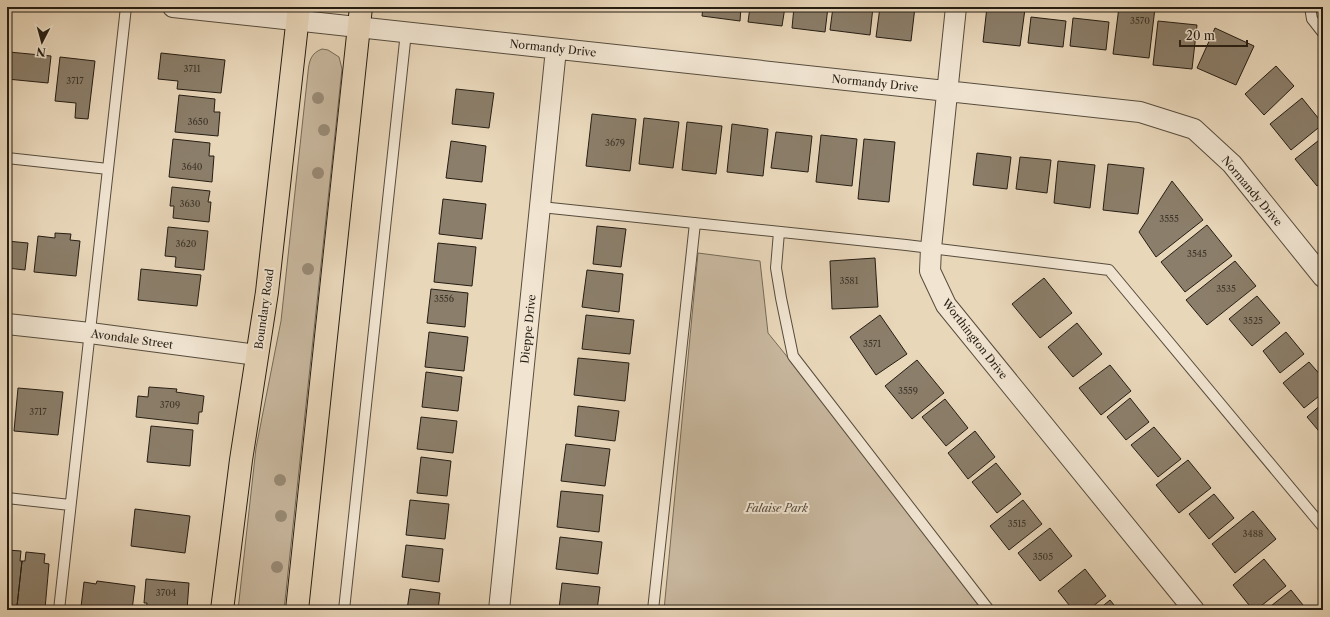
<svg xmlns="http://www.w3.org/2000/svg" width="1330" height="617" font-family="'Libre Caslon Text',serif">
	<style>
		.green { fill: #c8b79e; stroke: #766a58 }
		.building { fill: #8b7e6a; stroke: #251d13 }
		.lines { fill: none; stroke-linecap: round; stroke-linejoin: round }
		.service-casing { stroke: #564c3d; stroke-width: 12 }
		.minor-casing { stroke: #564c3d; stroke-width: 22 }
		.primary-casing { stroke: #251d13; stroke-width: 24 }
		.service { stroke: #f1e5d2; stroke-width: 10 }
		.minor { stroke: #f1e5d2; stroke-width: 20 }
		.primary { stroke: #e9d7ba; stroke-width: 22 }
		.tree { fill: #988a75 }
		.labels { text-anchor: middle; stroke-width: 4; stroke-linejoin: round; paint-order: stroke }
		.number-label { font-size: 9px; fill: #3e3529 }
		.street-label { font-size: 11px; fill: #251d13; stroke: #f1e5d2 }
		.park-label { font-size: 11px; font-style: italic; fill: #564b3d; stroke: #f1e5d2 }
	</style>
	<rect width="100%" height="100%" fill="#e9d7ba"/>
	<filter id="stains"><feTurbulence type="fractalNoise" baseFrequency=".005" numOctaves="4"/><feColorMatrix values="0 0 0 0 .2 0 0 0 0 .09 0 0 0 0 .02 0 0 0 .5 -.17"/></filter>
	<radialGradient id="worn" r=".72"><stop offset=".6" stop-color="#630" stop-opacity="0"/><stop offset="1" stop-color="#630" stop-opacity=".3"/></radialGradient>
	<path class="green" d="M322 49 328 50 339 57 342 69 284 610H238L256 448 281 321 308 72C309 61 311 53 322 49Z
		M698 253 760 261 768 333 992 610H664Z"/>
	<path class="building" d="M703 7H741L740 21 702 16Z
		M750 7H785L782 26 748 22Z
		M794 7H828L825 32 792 28Z
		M833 7H873L870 35 830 30Z
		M880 7H915L911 41 876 37Z
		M987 7H1009L1025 9 1020 46 983 42Z
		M1119 7 1155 8 1149 58 1113 54Z
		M1031 17 1066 21 1063 47 1028 43Z
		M1073 18 1109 22 1106 50 1070 46Z
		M1158 21 1197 25 1192 69 1153 65Z
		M1215 28 1254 46 1236 85 1197 68Z
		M9 52 51 56 48 83 7 79Z
		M161 53 225 60 221 93 177 89 178 81 158 79Z
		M60 57 95 61 88 119 75 118 76 103 55 101Z
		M1276 66 1294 86 1264 115 1245 94Z
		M456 89 494 93 489 128 452 124Z
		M179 95 215 99 214 112H220L218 136 175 132Z
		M1302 98 1323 124 1291 150 1270 124Z
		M592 114 636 119 630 171 586 166Z
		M644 118 679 122 673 168 639 164Z
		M687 122 722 126 716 174 682 170Z
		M732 124 768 129 763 176 727 172Z
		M776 132 812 136 808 172 771 168Z
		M821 135 857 139 852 186 816 182Z
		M1323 137V181L1317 186 1295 159Z
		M173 139 210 143 209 156H214L212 182 169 177Z
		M864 139 895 142 889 202 858 199Z
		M451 141 486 146 482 182 446 178Z
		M977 153 1011 157 1007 189 973 185Z
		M1020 157 1051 160 1047 193 1016 189Z
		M1058 161 1095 165 1090 208 1054 203Z
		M1108 164 1144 168 1138 214 1103 210Z
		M1172 181 1203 220 1156 257 1139 232Z
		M172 187 210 191 208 202H211L209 222 173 218 174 206H170Z
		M443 199 486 204 482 239 439 234Z
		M1207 225 1232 256 1185 292 1161 262Z
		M597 226 626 229 621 267 593 264Z
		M168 227 208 231 204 270 175 267 176 257 165 256Z
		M55 233 71 234 70 240 80 241 76 276 34 272 38 236 55 238Z
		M7 241 28 243 25 270 7 268Z
		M438 243 476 247 472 286 434 282Z
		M875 258 878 307 832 309 830 261Z
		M1235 261 1256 286 1207 325 1186 300Z
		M141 269 201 275 197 306 138 300Z
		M587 270 623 274 619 312 582 307Z
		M1044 278 1072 313 1040 338 1012 304Z
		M431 289 468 293 465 327 427 323Z
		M1257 296 1280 323 1252 346 1229 319Z
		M586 315 634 320 630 354 582 349Z
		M880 315 907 354 876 375 850 337Z
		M1077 323 1102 354 1073 377 1048 347Z
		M429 332 468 337 464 371 425 367Z
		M1286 332 1304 354 1280 373 1263 351Z
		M578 358 629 363 625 401 574 395Z
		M917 360 944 393 912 419 885 386Z
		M1309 362 1323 378V393L1304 408 1283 383Z
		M1110 365 1131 391 1101 415 1079 388Z
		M426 372 462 377 458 411 422 407Z
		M149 387 177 389 176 392 204 396 202 412H199L198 424 136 417 138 396 148 397Z
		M18 388 63 392 58 435 14 431Z
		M1130 398 1149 422 1126 440 1107 417Z
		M945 399 968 428 946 446 922 417Z
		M1323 403V436L1307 417Z
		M578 406 619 411 615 441 575 436Z
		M421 417 457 421 453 453 417 449Z
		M151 426 193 430 190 466 147 462Z
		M1154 427 1181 459 1158 477 1131 445Z
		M975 431 995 457 968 479 948 453Z
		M566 444 610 449 605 486 561 481Z
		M421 457 451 461 447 496 417 493Z
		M1188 460 1211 488 1179 513 1156 485Z
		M996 463 1021 494 997 513 972 482Z
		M561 491 603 495 599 532 557 527Z
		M1214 494 1234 518 1209 539 1189 514Z
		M410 500 449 504 445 539 406 535Z
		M1023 500 1042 524 1009 550 990 526Z
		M135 509 190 516 185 553 131 546Z
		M1253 511 1276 539 1235 573 1212 544Z
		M1050 528 1072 556 1040 581 1018 553Z
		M560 537 602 542 598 574 556 569Z
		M406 545 443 549 439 582 402 577Z
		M7 550 21 551 20 561H22L17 606 7 605Z
		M26 552 45 554 44 563 49 564 45 609 17 606 22 561H25Z
		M1264 559 1286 586 1256 610H1253L1233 585Z
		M1085 569 1106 596 1088 610H1073L1058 591Z
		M146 579 189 583 187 610H146L147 603H144Z
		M97 581 135 586 132 610H93L94 608 81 607 84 582 96 584Z
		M562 583 600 587 597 610 559 609Z
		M410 589 440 593 438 610H407Z
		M1291 590 1307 610H1266Z
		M1110 600 1118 610H1098Z"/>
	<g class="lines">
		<g class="service-casing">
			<path id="service" d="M1310 7 1312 19 1323 33
				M7 158 108 169
				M541 207 906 245 1109 270 1323 527
				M779 232 776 268 781 298 793 356 989 610
				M7 498 70 505
				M59 610 126 7
				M344 610 406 32
				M653 610 695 223"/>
		</g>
		<g class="minor-casing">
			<path id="minor" d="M173 7 1140 112 1194 129 1232 164 1323 277
				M956 7 931 248 930 271 946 305 1194 610
				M7 324 90 333 257 355
				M499 610 556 49"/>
		</g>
		<g class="primary-casing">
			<path id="primary" d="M222 610 241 460 267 292 299 7
				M297 610 361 7"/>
		</g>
		<use href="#service" class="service"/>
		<use href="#minor" class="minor"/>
		<use href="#primary" class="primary"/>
	</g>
	<g class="tree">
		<circle cx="318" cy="98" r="6"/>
		<circle cx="324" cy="130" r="6"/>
		<circle cx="318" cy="173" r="6"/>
		<circle cx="308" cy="269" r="6"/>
		<circle cx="280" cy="480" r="6"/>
		<circle cx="281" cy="516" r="6"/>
		<circle cx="277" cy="567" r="6"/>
	</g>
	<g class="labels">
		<g class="number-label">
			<text x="1140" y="24">3570</text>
			<text x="192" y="72">3711</text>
			<text x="75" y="84">3717</text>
			<text x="198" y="125">3650</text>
			<text x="615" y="146">3679</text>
			<text x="192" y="170">3640</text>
			<text x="190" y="207">3630</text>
			<text x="1169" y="222">3555</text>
			<text x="186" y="247">3620</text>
			<text x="1197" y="257">3545</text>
			<text x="849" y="284">3581</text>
			<text x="1226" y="292">3535</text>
			<text x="444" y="302">3556</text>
			<text x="1253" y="324">3525</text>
			<text x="872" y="347">3571</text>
			<text x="908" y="394">3559</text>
			<text x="170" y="408">3709</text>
			<text x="38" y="415">3717</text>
			<text x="1017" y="527">3515</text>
			<text x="1253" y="537">3488</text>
			<text x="1043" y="560">3505</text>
			<text x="166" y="596">3704</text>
		</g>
		<g class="street-label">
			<text transform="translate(553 48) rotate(6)" y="4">Normandy Drive</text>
			<text transform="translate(875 83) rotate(6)" y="4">Normandy Drive</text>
			<text transform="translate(1252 191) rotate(50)" y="4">Normandy Drive</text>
			<text transform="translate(264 309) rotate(-82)" y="4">Boundary Road</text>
			<text transform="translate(528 329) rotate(-84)" y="4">Dieppe Drive</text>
			<text transform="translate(132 339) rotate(8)" y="4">Avondale Street</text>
			<text transform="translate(975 339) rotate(52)" y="4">Worthington Drive</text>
		</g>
		<g class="park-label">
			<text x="777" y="512">Falaise Park</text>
		</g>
	</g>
	<rect width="1330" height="617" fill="none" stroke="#e9d7ba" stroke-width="24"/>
	<rect x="8" y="8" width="1314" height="601" fill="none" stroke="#251d13" stroke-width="2"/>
	<rect x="12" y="12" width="1306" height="593" fill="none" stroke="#251d13"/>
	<g transform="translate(42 42) rotate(186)" stroke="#f1e5d2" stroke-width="3" paint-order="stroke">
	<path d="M0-3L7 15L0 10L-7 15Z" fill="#251d13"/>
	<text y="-6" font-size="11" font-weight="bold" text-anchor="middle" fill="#251d13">N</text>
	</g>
	<path d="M1180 40v6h67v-6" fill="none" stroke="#251d13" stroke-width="2"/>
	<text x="1186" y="40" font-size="12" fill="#251d13" stroke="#f1e5d2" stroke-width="3" paint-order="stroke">20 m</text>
	<rect width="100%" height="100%" filter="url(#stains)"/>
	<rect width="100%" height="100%" fill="url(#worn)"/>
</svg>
